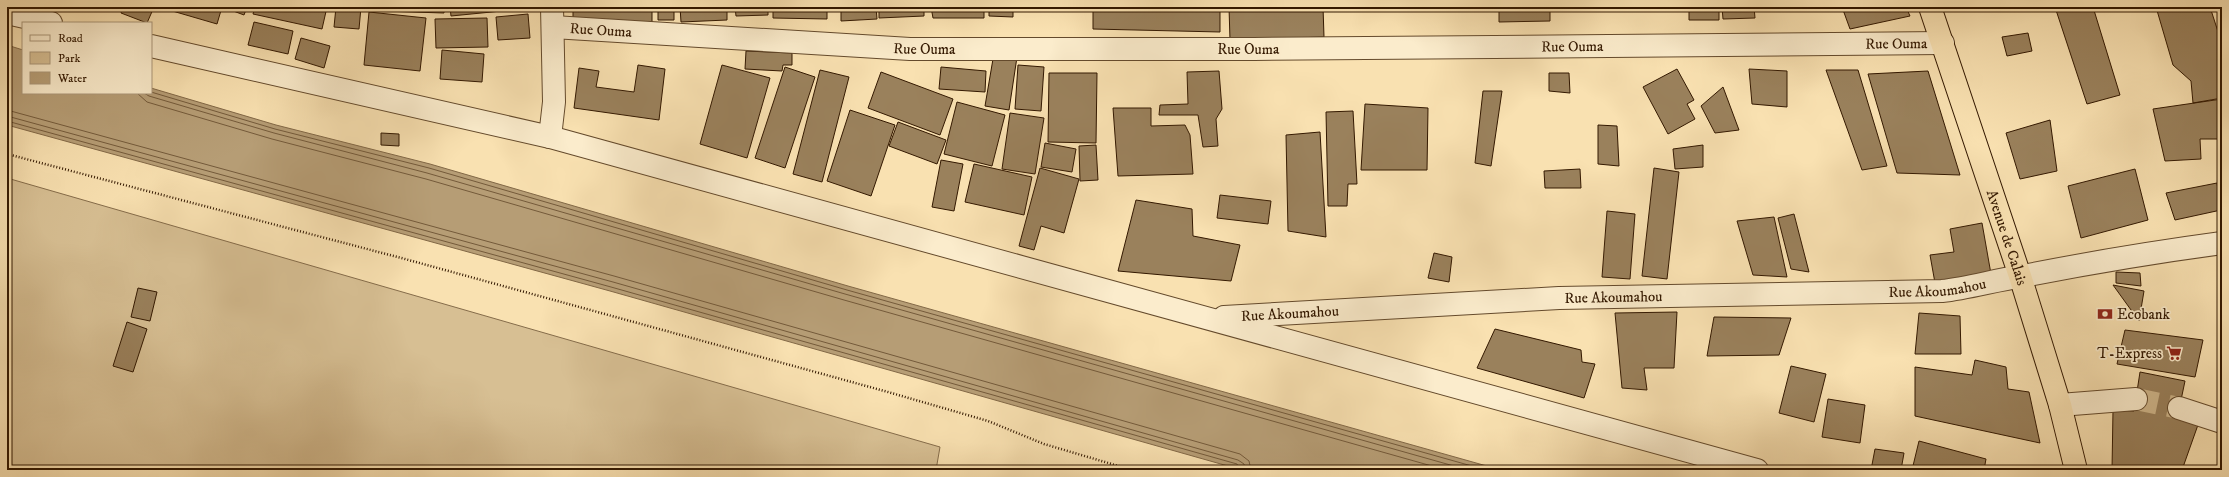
<svg xmlns="http://www.w3.org/2000/svg" width="2229" height="477" font-family="'IM FELL DW Pica',serif">
	<style>
		.green { fill: #d7bf93; stroke: #856c4a }
		.water { fill: #b69d75; stroke: #826846 }
		.lines { fill: none; stroke-linecap: round; stroke-linejoin: round }
		.shore { stroke: #745a3a; stroke-width: 1 }
		.building { fill: #9a815c; stroke: #331800 }
		.minor-tunnel { stroke: #d1b98e; stroke-width: 22; stroke-dasharray: 22 11; stroke-linecap: butt }
		.minor-casing { stroke: #644a2c; stroke-width: 24 }
		.highway-casing { stroke: #331800; stroke-width: 24 }
		.path { stroke: #331800; stroke-width: 2.5; stroke-dasharray: 1 2; stroke-linecap: butt }
		.minor { stroke: #fbeccc; stroke-width: 22 }
		.highway { stroke: #f9e1b1; stroke-width: 22 }
		.labels { text-anchor: middle; stroke-width: 3.5; stroke-linejoin: round; paint-order: stroke }
		.street-label { font-size: 15px; fill: #331800; stroke: #fbeccc }
		.poi-label { font-size: 15px; fill: #331800; stroke: #fbeccc; text-anchor: start }
	</style>
	<rect width="100%" height="100%" fill="#f9e1b1"/>
	<filter id="stains"><feTurbulence type="fractalNoise" baseFrequency=".005" numOctaves="4"/><feColorMatrix values="0 0 0 0 .2 0 0 0 0 .09 0 0 0 0 .02 0 0 0 .5 -.17"/></filter>
	<radialGradient id="worn" r=".72"><stop offset=".6" stop-color="#630" stop-opacity="0"/><stop offset="1" stop-color="#630" stop-opacity=".3"/></radialGradient>
	<path class="green" d="M7 178 940 447 936 470H7Z"/>
	<path class="water" d="M7 45 23 50V93H151V88L276 125 430 164 848 286 1501 470H1242L610 291 7 125Z"/>
	<g class="lines">
		<path class="shore" d="M151 92 275 129 429 168 847 290 1486 470
			M137 93 147 102 272 139 426 179 844 300 1446 470
			M144 93 149 96 274 133 427 173 845 294 1468 470
			M7 110 614 276 1240 454 1249 461 1251 470
			M7 116 613 282 1238 460 1244 464 1245 470
			M7 121 611 287 1237 464 1240 470"/>
	</g>
	<path class="building" d="M123 7H154L147 23 121 13Z
		M169 7H222L217 24 169 10Z
		M229 7H247L244 15 228 9Z
		M255 7H327L322 29 253 14Z
		M336 7H361L359 29 334 27Z
		M382 7H444V13L382 11Z
		M450 7H532V8L451 16Z
		M573 7H652V27L573 26Z
		M658 7H674V20H658Z
		M680 7H727V20L681 22Z
		M735 7H768V15L736 16Z
		M773 7H827V19L773 18Z
		M841 7H876L877 19 841 21Z
		M879 7H924V16L879 18Z
		M931 7H984V18H933Z
		M989 7H1013V17L989 16Z
		M1093 7H1220V32L1093 29Z
		M1229 7H1323L1324 37 1230 40Z
		M1499 7H1550V21L1499 22Z
		M1689 7H1719V20H1689Z
		M1722 7H1754L1755 18 1723 19Z
		M1842 7H1906L1910 16 1850 29Z
		M2055 7H2093L2120 95 2087 104Z
		M2156 7H2210L2222 44V98L2193 103 2191 81 2173 65Z
		M369 12 426 18 420 71 364 65Z
		M528 14 530 38 498 40 496 17Z
		M487 18 488 47 436 48 435 19Z
		M254 22 293 31 288 54 248 45Z
		M2028 33 2032 51 2007 56 2002 37Z
		M301 38 330 46 324 68 295 59Z
		M442 50 484 54 482 82 440 79Z
		M746 51 792 53V65H783L782 71 745 69Z
		M994 53 1017 57 1009 110 985 106Z
		M638 65 665 69 659 120 574 108 579 68 599 71 596 87 634 92Z
		M722 65 770 78 747 158 700 144Z
		M1018 65 1044 67 1041 111 1015 109Z
		M785 67 815 77 785 168 755 158Z
		M941 67 986 71 985 92 939 89Z
		M1677 69 1694 100 1687 104 1695 119 1668 134 1643 87Z
		M1749 69 1787 71V107L1752 104Z
		M820 70 849 77 822 182 793 174Z
		M1826 70H1858L1887 166 1862 170Z
		M1219 71 1222 109 1216 119 1218 146 1203 147 1198 115H1159L1160 105 1188 104 1187 72Z
		M1928 71 1960 175 1897 173 1868 74Z
		M881 72 953 99 940 135 868 108Z
		M1049 73H1097L1096 143 1048 142Z
		M1549 73H1569L1570 93 1549 91Z
		M1723 87 1739 130 1715 133 1701 106Z
		M1483 91H1502L1491 166 1475 163Z
		M2222 99V139H2200L2201 159 2165 161 2153 109Z
		M957 102 1005 115 992 166 944 154Z
		M1365 104 1428 108 1427 170H1361Z
		M1113 108H1151V126L1185 125 1190 135 1193 174 1118 176Z
		M850 110 895 125 871 196 827 181Z
		M1353 111 1357 184H1348L1347 206H1328L1326 112Z
		M1010 113 1044 118 1035 174 1002 169Z
		M2050 120 2057 171 2020 179 2006 133Z
		M898 122 946 140 937 164 889 146Z
		M1598 125 1617 126 1619 166 1598 164Z
		M1320 132 1326 237 1288 231 1286 135Z
		M381 133 399 134V146L381 145Z
		M1045 143 1076 149 1072 172 1041 167Z
		M1096 145 1098 180 1080 181 1079 146Z
		M1703 145V167L1675 169 1673 149Z
		M941 160 963 164 954 211 932 207Z
		M974 164 1032 177 1024 215 965 202Z
		M1040 168 1079 179 1064 233 1041 226 1034 250 1019 246Z
		M1654 168 1679 172 1667 279 1642 276Z
		M1580 169 1581 188H1545L1544 171Z
		M2135 169 2148 220 2081 238 2068 186Z
		M2222 175V197L2218 176Z
		M2217 183 2221 210 2175 220 2166 193Z
		M1220 195 1271 201 1268 224 1217 218Z
		M1136 200 1192 209 1193 236 1240 245 1231 281 1118 271Z
		M1607 211 1635 214 1630 279 1602 277Z
		M1794 214 1809 272 1791 269 1778 218Z
		M1774 217 1787 277 1753 275 1737 221Z
		M1982 223 1991 274 1935 283 1930 255 1954 252 1950 229Z
		M1434 253 1452 257 1449 282 1428 278Z
		M2116 272 2140 273 2141 286 2116 283Z
		M2113 285 2144 291 2139 321Z
		M138 288 157 292 150 321 131 317Z
		M1677 312 1674 368H1644L1647 390 1622 388 1615 313Z
		M1919 313 1960 316 1961 354H1915Z
		M1714 317 1791 318 1779 355 1707 356Z
		M127 322 147 329 133 372 113 366Z
		M1495 329 1581 350 1582 362 1595 364 1584 398 1477 368Z
		M2125 330 2203 340 2195 377 2117 364Z
		M1975 360 2006 367 2008 389 2029 392 2040 443 1915 416V367L1972 375Z
		M1791 366 1826 374 1814 422 1779 413Z
		M2140 372 2185 381 2177 419 2199 422 2182 470H2112L2113 410 2134 411Z
		M1828 399 1865 405 1860 443 1822 437Z
		M1919 441 1986 459 1984 470H1912Z
		M1875 449 1904 453 1901 470H1871Z"/>
	<g class="lines">
		<path class="minor-tunnel" d="M2136 399 2179 408"/>
		<g class="minor-casing">
			<g id="minor">
				<path d="M7 13 51 23"/>
				<path id="s1" d="M553 27 910 49H1254L1943 43"/>
				<path d="M151 46 550 137 1757 470"/>
				<path d="M550 137 554 102 552 7"/>
				<path id="s2" d="M1224 317 1559 298 1942 291C1969 288 1995 280 2023 276 2089 263 2155 252 2222 243"/>
				<path d="M2060 405 2136 399"/>
				<path d="M2179 408 2222 422"/>
			</g>
		</g>
		<g class="highway-casing">
			<g id="highway">
				<path id="s3" d="M1930 7 2020 276 2060 405 2076 470"/>
			</g>
		</g>
		<path class="path" d="M7 154 405 259 888 392 988 421 1044 444 1132 470"/>
		<use href="#minor" class="minor"/>
		<use href="#highway" class="highway"/>
	</g>
	<defs>
		<g id="bank-bare" transform="scale(1.2)"><path d="M-6-4H6V4H-6ZM0-2.3a2.3 2.3 0 1 0 0 4.6a2.3 2.3 0 1 0 0-4.6Z" fill="#8f2418" stroke="#fbeccc" stroke-width="2.5" paint-order="stroke"/></g>
		<g id="supermarket-bare" transform="scale(1.2)"><path d="M-6-5.5h2.5l.6 2H6L4.5 2H-2.5L-4.4-4H-6ZM-1.5 3.2a1.3 1.3 0 1 0 .1 0ZM3 3.2a1.3 1.3 0 1 0 .1 0Z" fill="#8f2418" stroke="#fbeccc" stroke-width="2.5" paint-order="stroke"/></g>
	</defs>
	<g fill-rule="evenodd">
		<use href="#bank-bare" x="2105" y="314"/>
		<use href="#supermarket-bare" x="2174" y="353"/>
	</g>
	<g class="labels">
		<g class="street-label">
			<text dy="5" stroke="none"><textPath href="#s1" startOffset="48">Rue Ouma</textPath></text>
			<text dy="5" stroke="none"><textPath href="#s1" startOffset="1344">Rue Ouma</textPath></text>
			<text dy="5" stroke="none"><textPath href="#s1" startOffset="1020">Rue Ouma</textPath></text>
			<text dy="5" stroke="none"><textPath href="#s1" startOffset="372">Rue Ouma</textPath></text>
			<text dy="5" stroke="none"><textPath href="#s1" startOffset="696">Rue Ouma</textPath></text>
			<text dy="5" stroke="none"><textPath href="#s3" startOffset="243">Avenue de Calais</textPath></text>
			<text dy="5" stroke="none"><textPath href="#s2" startOffset="714">Rue Akoumahou</textPath></text>
			<text dy="5" stroke="none"><textPath href="#s2" startOffset="390">Rue Akoumahou</textPath></text>
			<text dy="5" stroke="none"><textPath href="#s2" startOffset="66">Rue Akoumahou</textPath></text>
		</g>
		<g class="poi-label">
			<text x="2117" y="319">Ecobank</text>
			<text x="2162" y="358" text-anchor="end">T-Express</text>
		</g>
	</g>
	<rect width="2229" height="477" fill="none" stroke="#f9e1b1" stroke-width="24"/>
	<rect x="8" y="8" width="2213" height="461" fill="none" stroke="#331800" stroke-width="2"/>
	<rect x="12" y="12" width="2205" height="453" fill="none" stroke="#331800"/>
	<rect x="22" y="22" width="130" height="72" fill="#fbeccc" stroke="#ab977a"/>
	<rect x="30" y="35" width="20" height="6" fill="#fbeccc" stroke="#ab977a"/>
	<text x="58" y="42" font-size="12" fill="#331800">Road</text>
	<rect x="30" y="52" width="20" height="12" fill="#d7bf93" stroke="#ab977a"/>
	<text x="58" y="62" font-size="12" fill="#331800">Park</text>
	<rect x="30" y="72" width="20" height="12" fill="#b69d75" stroke="#ab977a"/>
	<text x="58" y="82" font-size="12" fill="#331800">Water</text>
	<rect width="100%" height="100%" filter="url(#stains)"/>
	<rect width="100%" height="100%" fill="url(#worn)"/>
</svg>
